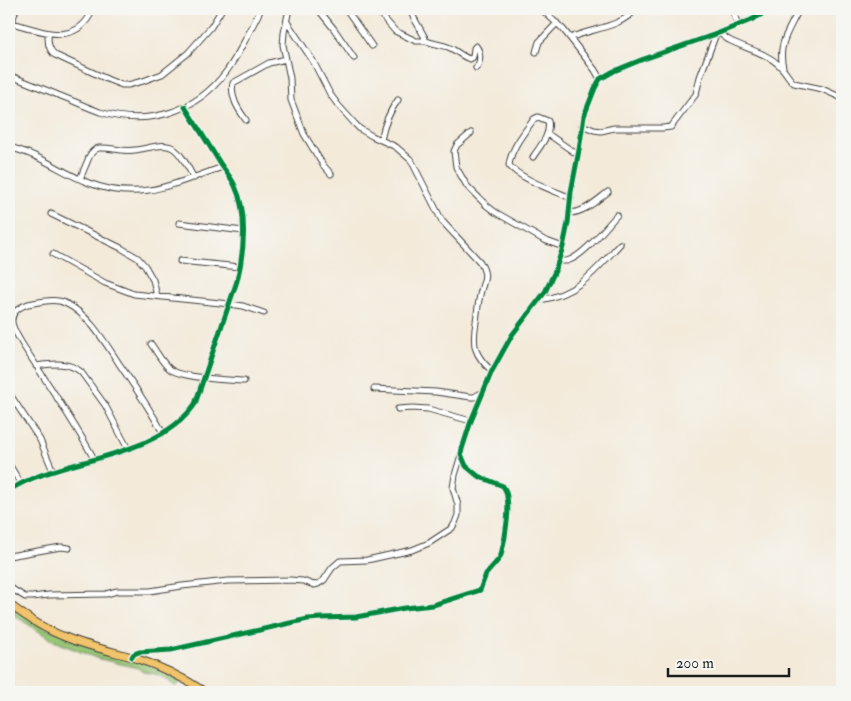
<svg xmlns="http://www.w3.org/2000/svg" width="851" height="701" font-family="'IM FELL Double Pica',serif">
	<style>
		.green { fill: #95c474; stroke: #587048 }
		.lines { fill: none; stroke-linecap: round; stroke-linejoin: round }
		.minor-casing { stroke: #3c3b38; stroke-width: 7 }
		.major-casing { stroke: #3c3b38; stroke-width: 9 }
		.minor { stroke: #fff; stroke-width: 5 }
		.major { stroke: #f1c36a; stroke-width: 7 }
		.cycleway-casing { stroke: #f6f6f2; stroke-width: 8 }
		.cycleway { stroke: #00873e; stroke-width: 5 }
	</style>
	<rect width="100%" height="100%" fill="#f6f6f2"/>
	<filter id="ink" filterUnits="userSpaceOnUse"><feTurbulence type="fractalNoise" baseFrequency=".02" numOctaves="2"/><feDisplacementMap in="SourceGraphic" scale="10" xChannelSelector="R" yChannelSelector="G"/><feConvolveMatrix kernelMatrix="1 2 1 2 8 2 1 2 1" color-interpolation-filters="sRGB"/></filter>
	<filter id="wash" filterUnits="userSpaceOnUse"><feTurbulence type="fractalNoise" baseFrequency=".0096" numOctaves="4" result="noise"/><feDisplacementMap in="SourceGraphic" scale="20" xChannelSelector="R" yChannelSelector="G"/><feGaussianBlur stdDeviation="1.12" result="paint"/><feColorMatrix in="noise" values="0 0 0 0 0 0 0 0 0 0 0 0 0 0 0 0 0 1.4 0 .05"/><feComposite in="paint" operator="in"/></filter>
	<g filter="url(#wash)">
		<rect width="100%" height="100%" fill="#f3eada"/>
		<path class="green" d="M9 604 43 627 132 657 205 692H196L182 681 176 687C165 677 157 673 143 672L138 668 96 658 54 641 9 612Z"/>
	</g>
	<g filter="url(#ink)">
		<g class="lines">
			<g class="minor-casing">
				<path id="minor" d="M289 9 284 33 283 45 290 78 291 100 304 134 323 165 331 174
					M318 9 334 29 354 58
					M346 9 372 46
					M376 9 395 31 416 41H423L425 38 424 36 409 9
					M541 9 563 29 595 70 600 79
					M732 9 738 25
					M287 22 313 61 330 94 338 105 355 124 360 129 372 136 396 147 411 160 442 221 480 262C489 278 483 279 480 295 478 304 477 313 476 322 472 345 474 355 492 371
					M12 23C42 31 77 48 93 9
					M9 32 16 9
					M48 33C48 42 48 49 55 55L109 80 122 85H128L143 81 162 74 188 53 211 27 222 9
					M719 33C723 35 725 38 729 40 746 49 765 52 779 65 785 70 788 78 794 83L822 89 842 98
					M570 38C592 28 620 28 636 9
					M424 40C432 44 440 44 448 47 456 50 462 57 470 59L473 57 474 48 476 46C481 52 481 62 476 68
					M536 52 539 42 557 23
					M783 67C777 44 790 29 799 9
					M9 75C25 82 42 88 58 95 72 100 86 107 100 112 148 127 196 112 226 72 240 53 250 30 261 9
					M246 120C238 109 230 97 233 83L269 63 286 59
					M582 125 594 130 601 131 614 128H663L671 127 696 94 700 77 716 34
					M471 133 457 145 454 151 456 167 467 186 486 205 495 212 544 240 563 247
					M548 134 578 155
					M381 140C384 125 388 113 398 100
					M9 147C20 150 31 154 41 159 57 167 73 177 89 183 141 203 175 183 223 167
					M533 157C540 146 551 135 548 121L538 117 534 119C524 133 511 148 509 165 518 178 555 191 571 198
					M80 179 90 155C92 152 94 149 99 148 111 147 123 152 135 150 146 149 163 142 173 148 183 155 188 168 194 178
					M569 213C584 213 596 201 608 192
					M51 214 121 248 138 258 145 266 153 280 157 296
					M179 223 243 231
					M53 254 105 283 134 294 230 304 243 306 264 313
					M180 261 240 267
					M559 261C562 261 564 261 567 261 584 256 605 228 617 215
					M540 300C578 294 595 271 620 244
					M151 344C157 352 162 363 170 369 180 378 229 380 244 381
					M36 366C52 364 68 361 81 372L105 405 128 449
					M374 389 436 392 471 397H474L483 392
					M9 393 40 440 53 471
					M398 409 412 408 428 409 471 421
					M94 459C76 425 54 394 34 362 28 353 13 332 12 322 11 313 19 307 28 304 39 302 55 298 65 303 89 314 106 344 120 365 135 387 150 409 163 433
					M9 464 21 484
					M9 490C18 485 27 480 36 477 87 457 162 452 195 404L237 281C244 253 248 213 235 186 232 178 225 171 220 163 209 145 197 126 185 107
					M9 556 61 547 69 548
					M9 587 25 597H32L49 595 106 594 117 591H150L182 586 228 581 290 580 303 581 314 585 318 584 324 580 332 568 340 561 367 560 412 550 429 543 452 528 455 523 458 515V505L453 488 455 475 461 455
					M132 657 134 654 139 652 171 650 308 619 321 618 356 617 405 608 433 605 480 590 486 574 499 559 501 555C505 540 513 499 503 486L478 476 466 466 461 454 462 449 471 421 492 371 512 335 545 292 555 271 563 247 568 223 571 192 579 150 584 116 595 88 600 79 614 71 641 60 719 33 751 20 772 9"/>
			</g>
			<g class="major-casing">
				<path id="major" d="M9 604C26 617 44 629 65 637 87 646 110 651 132 657 157 665 183 677 205 692"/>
			</g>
			<use href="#minor" class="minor"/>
			<use href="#major" class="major"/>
			<g class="cycleway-casing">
				<path id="cycleway" d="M9 490C18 485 27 480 36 477 87 457 162 452 195 404L237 281C244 253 248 213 235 186 232 178 225 171 220 163 209 145 197 126 185 107
					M132 657 134 654 139 652 171 650 308 619 321 618 356 617 405 608 433 605 480 590 486 574 499 559 501 555C505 540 513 499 503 486L478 476 466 466 461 454 462 449 471 421 492 371 512 335 545 292 555 271 563 247 568 223 571 192 579 150 584 116 595 88 600 79 614 71 641 60 719 33 751 20 772 9"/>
			</g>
			<use href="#cycleway" class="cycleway"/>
		</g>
	</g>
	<rect width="851" height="701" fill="none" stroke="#f6f6f2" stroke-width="30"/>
	<path d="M668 668v8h121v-8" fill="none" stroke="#1c1c1c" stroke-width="2.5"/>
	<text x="676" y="668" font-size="15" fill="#1c1c1c" stroke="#f6f6f2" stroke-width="4" paint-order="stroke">200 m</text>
</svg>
